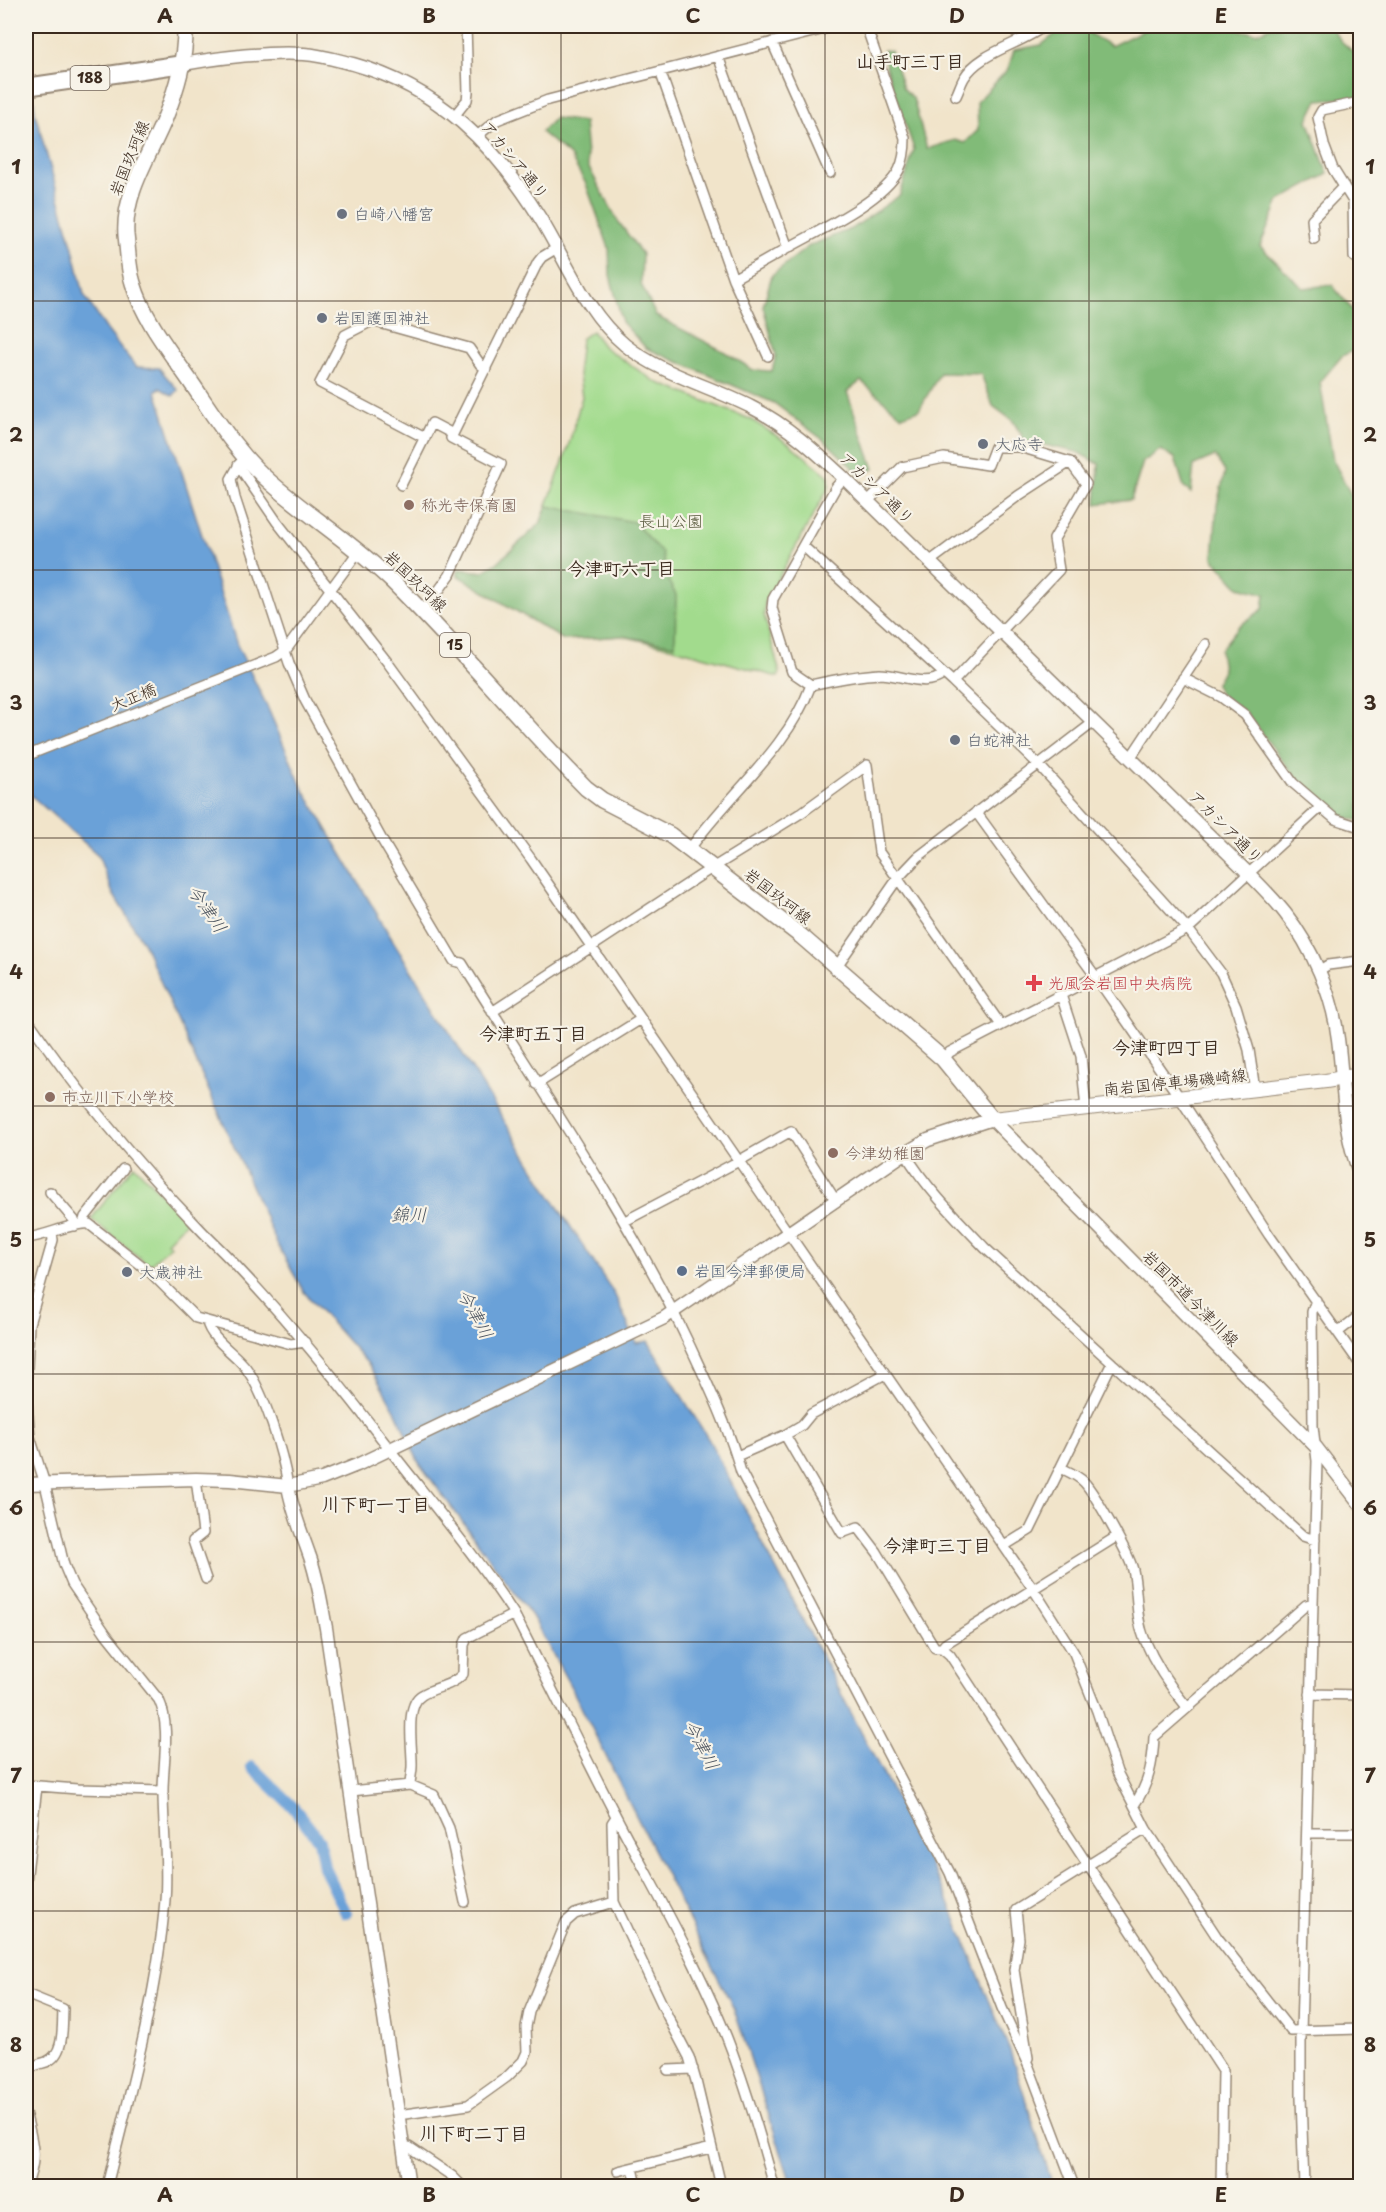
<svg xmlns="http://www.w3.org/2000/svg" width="1386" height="2212" font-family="'Playpen Sans','Klee One',sans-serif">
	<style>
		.green { fill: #a2db8d; stroke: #6e8256; stroke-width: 1.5 }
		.forest { fill: #81bb78; stroke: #5e724b; stroke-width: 1.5 }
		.water { fill: #6ba1d8; stroke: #53667b; stroke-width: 1.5 }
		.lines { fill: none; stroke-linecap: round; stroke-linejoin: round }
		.canal { stroke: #6ba1d8; stroke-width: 12 }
		.minor-casing { stroke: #968774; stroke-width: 12 }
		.tertiary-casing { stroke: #968774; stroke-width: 15 }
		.secondary-casing { stroke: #968774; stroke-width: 16 }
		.primary-casing { stroke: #968774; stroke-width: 18 }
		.trunk-casing { stroke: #968774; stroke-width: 20 }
		.minor { stroke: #fff; stroke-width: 9 }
		.tertiary { stroke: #fff; stroke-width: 12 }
		.secondary { stroke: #fff; stroke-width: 14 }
		.primary { stroke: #fff; stroke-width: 15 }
		.trunk { stroke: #fff; stroke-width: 16 }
		.grid { fill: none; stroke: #3b2a1e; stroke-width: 1.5; stroke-opacity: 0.55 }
		.worship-dot { fill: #6b7280; stroke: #f7f3e8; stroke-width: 2 }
		.education-dot { fill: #8d6e63; stroke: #f7f3e8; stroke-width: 2 }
		.health-dot { fill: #e0444e; stroke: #f7f3e8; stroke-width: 2 }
		.service-dot { fill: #5c6f8a; stroke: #f7f3e8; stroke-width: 2 }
		.labels { text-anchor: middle; stroke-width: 4.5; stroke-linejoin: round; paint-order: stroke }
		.shield { fill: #f7f3e8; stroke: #73665b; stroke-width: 1.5 }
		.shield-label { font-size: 15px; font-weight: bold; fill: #3b2a1e }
		.street-label { font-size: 16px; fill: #3b2a1e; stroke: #f7f3e8 }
		.worship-label { font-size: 16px; fill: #5b616d; stroke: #f7f3e8; text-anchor: start }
		.education-label { font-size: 16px; fill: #785e54; stroke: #f7f3e8; text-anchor: start }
		.park-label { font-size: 16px; fill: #55563a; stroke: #f7f3e8 }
		.health-label { font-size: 16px; fill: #be3a42; stroke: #f7f3e8; text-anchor: start }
		.service-label { font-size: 16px; fill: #4e5e75; stroke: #f7f3e8; text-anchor: start }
		.neighbourhood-label { font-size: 18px; font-weight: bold; fill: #3b2a1e; stroke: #f7f3e8 }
		.water-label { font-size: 18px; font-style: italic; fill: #4c545f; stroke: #f7f3e8 }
		.neatline { fill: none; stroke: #3b2a1e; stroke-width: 2 }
		.grid-label { font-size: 20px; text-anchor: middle; font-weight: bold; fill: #3b2a1e }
	</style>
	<rect width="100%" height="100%" fill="#f7f3e8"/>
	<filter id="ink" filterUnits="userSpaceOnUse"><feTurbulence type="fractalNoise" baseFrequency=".0167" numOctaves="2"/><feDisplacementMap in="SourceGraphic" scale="12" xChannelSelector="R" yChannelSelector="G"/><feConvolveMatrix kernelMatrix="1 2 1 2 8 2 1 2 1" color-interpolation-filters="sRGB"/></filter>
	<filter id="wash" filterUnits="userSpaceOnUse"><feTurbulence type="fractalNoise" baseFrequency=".008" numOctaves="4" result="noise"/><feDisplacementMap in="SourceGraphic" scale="24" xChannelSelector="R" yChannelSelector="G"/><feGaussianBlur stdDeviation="1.35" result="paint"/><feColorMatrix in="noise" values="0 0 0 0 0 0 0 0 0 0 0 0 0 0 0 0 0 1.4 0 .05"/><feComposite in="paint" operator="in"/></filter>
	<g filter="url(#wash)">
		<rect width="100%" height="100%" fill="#f1e4ca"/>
		<path class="green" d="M592 331 604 347 656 382 750 419 788 443 829 476V487L765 602 764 615 780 673 778 677 674 648 622 636 564 640 457 575 459 569 484 572 497 563 540 524 567 451 582 397 578 367 581 339Z
			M134 1165 187 1221 167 1242 170 1246 149 1265 91 1219Z"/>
		<path class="forest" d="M1066 26H1093L1090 34 1111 46 1152 26H1235L1239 30 1257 33 1272 26H1330L1341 41 1360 58V97L1318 100 1308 120 1328 174 1279 201 1260 246 1303 288 1332 285 1360 319V347L1342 356 1320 382 1333 460 1360 512V821L1338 815 1295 777 1247 714 1221 695 1215 685 1223 670 1220 650 1239 626 1263 609 1265 594 1239 587 1213 558 1217 505 1225 472 1215 456 1194 465 1191 493 1184 487 1175 458 1160 450 1143 462 1131 500 1096 504 1099 464 1077 452 1025 441 1013 421 993 406 981 374 940 373 919 410 902 416 861 381 847 392 874 469 861 475 826 442 774 403 646 348 622 322 610 275 609 248 586 184 570 156 541 132 555 118 584 122 588 166 618 221 642 254 641 284 656 316 725 352 753 370 772 371 776 355 763 306 772 275 809 246 853 228 900 195 914 149 887 71 883 50 891 51 903 88 913 98 927 149 955 140 965 143 978 130 977 102 1008 69 1014 50 1041 45Z
			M547 506 634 522 662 553 669 582 676 595 675 645 622 636 564 640 457 575 459 569 483 572 497 563 540 524Z"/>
		<path class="water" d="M26 26 35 113 73 248 84 295 107 330 136 367 159 368 178 390 173 396 160 388 156 391 237 645 266 704 302 787 390 936 552 1198 615 1295 636 1343 648 1341 709 1440 945 1893 1010 2051 1053 2186H792L734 2009 573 1691 532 1616 419 1463 396 1412 369 1365 304 1292 277 1244 143 942 113 894 98 855 26 791Z"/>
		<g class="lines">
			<path class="canal" d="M252 1767 293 1807 319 1840 324 1867 346 1913"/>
		</g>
	</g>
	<g filter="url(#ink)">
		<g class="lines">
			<g class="minor-casing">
				<path id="minor" d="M772 42 830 173
					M718 56 788 248 733 279
					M660 71 733 279 768 356
					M956 96C959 90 961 83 964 78 979 52 1022 44 1044 26
					M1360 102 1322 110 1318 117 1324 145 1333 169 1353 201 1354 257 1360 259
					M455 115 467 100 468 92 466 26
					M477 136 497 120 548 100 836 26
					M1314 239 1312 219 1344 186
					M788 248C818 231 883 201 899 170 904 160 905 150 905 138L866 26
					M425 438 320 383 345 335 372 321 469 348 480 364 486 369
					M240 463 231 479 235 498 289 663 305 700 382 840 454 961 462 963C540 1089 626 1211 690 1346 709 1387 729 1428 741 1472L950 1873 1002 2008 1029 2067 1074 2186
					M238 465 277 522 388 663 531 859 1034 1590 1074 1653 1097 1711 1117 1772 1146 1829 1217 1937 1291 2031 1360 2029
					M844 478 836 487 773 599 772 608 792 672 811 685C833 680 858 675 880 674 899 674 929 689 943 674
					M401 485 432 423 453 434
					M868 501 902 467 944 458 988 465 995 447H1020L1070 462 1086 484 1054 539 1059 570 953 682
					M803 546 953 682 1038 764 1188 929 1221 973 1236 1006 1249 1050 1255 1090
					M929 562 1018 496 1070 462
					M423 612 450 575 501 464 451 438 538 262 542 257 557 248
					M1183 678 1221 697 1245 715 1293 783 1321 807
					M26 756 276 657 286 650 358 552
					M1131 757 1206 644
					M976 812 1096 977 1180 1098 1269 1235 1360 1364
					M689 850C728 795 787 750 811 685
					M837 966 898 878 918 857 1094 722
					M1318 971 1328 965 1360 961
					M1061 995 1081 1056 1086 1109
					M492 1012 701 875 801 813 867 765 879 852 1001 1025
					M26 1017C77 1092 136 1162 199 1228 212 1242 227 1255 240 1270 294 1327 343 1388 391 1451 433 1505 477 1557 514 1614 549 1682 582 1751 617 1818 657 1895 702 1970 732 2051 748 2095 762 2141 774 2186
					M943 1059 950 1052 1188 929 1321 807 1335 819 1360 827
					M537 1084 641 1019
					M905 1153C925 1187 958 1220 985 1248L1303 1536 1315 1540
					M50 1192 74 1220 75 1226
					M625 1221 737 1162 791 1131 836 1201
					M83 1224 85 1217 123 1169
					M52 1233 53 1240 29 1324 26 1390 30 1437 45 1484 64 1565 72 1584 106 1634 159 1700C171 1726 163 1763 163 1791 163 1827 168 1864 165 1900 157 1997 130 2092 107 2186
					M26 1238C45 1237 72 1222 89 1224L150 1272 196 1318 291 1344 305 1342
					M207 1322C211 1340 235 1353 246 1368 265 1394 283 1453 288 1486
					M1338 1332 1360 1315
					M785 1435 842 1533 858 1527 877 1552 935 1648H942L950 1655 1223 2071 1221 2186
					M737 1456 785 1435 802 1425 811 1414 885 1374
					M1061 1468C1069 1472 1077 1475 1084 1482 1095 1494 1129 1554 1133 1570 1138 1592 1135 1616 1144 1638 1154 1662 1170 1687 1187 1707
					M196 1479 203 1533 193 1541 206 1579
					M1004 1546 1030 1530 1112 1363
					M942 1648 945 1644 1116 1537
					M1310 1694 1360 1695
					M26 1785 77 1789 163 1791
					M410 1785C410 1779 412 1773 412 1767 413 1749 404 1705 422 1695 436 1686 449 1688 463 1674L464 1645 467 1638 514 1614
					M351 1791 410 1785 434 1795 449 1828 465 1902
					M1134 1805C1149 1784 1153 1762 1154 1737L1306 1605 1313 1603
					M616 1817 612 1823 614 1902 668 2017 689 2057 696 2081 721 2186
					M1308 1833H1360
					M26 1882 37 1786
					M26 1994 63 2009C62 2026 65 2055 46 2062 37 2065 31 2065 26 2073
					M1028 2058 1014 1970 1019 1939 1016 1910 1146 1829
					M668 2070 693 2069
					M398 2115 468 2105 507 2077 523 2061 527 2052 526 2027 529 2012 566 1922 575 1914 614 1902
					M26 2116C33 2144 38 2158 26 2186
					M402 2147H409L452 2176 462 2186
					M633 2168 637 2186
					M618 2171 711 2148
					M1304 2186 1301 2097V2032L1317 1461 1313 1426 1312 1312 1316 1300"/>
			</g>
			<g class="tertiary-casing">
				<path id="tertiary" d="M183 64C223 57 264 52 304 54 321 55 337 60 353 64 439 88 494 144 540 218 566 260 586 313 625 345 661 374 710 386 751 407 787 425 815 451 844 478L1248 873C1261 886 1274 899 1285 913 1312 947 1333 996 1338 1039 1344 1083 1342 1132 1360 1174
					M26 1484 196 1479 230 1480 288 1486 322 1479 357 1465 664 1318 905 1153 928 1140 992 1119 1316 1447 1360 1504
					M288 1486C292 1510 301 1531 309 1554 318 1578 321 1603 326 1628L409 2186"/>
			</g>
			<g class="secondary-casing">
				<path id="secondary" d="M992 1119 1326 1081 1360 1075"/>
			</g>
			<g class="primary-casing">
				<path id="primary" d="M185 26C186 58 177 88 165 118 150 155 123 193 126 235 128 251 128 268 133 283 143 317 167 348 188 378 213 414 236 453 270 482 310 517 355 545 393 582 460 648 520 721 586 788L602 800 670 835 801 936 943 1059 992 1119"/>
			</g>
			<g class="trunk-casing">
				<path id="trunk" d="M26 87 183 64"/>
			</g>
			<use href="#minor" class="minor"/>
			<use href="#tertiary" class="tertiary"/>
			<use href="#secondary" class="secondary"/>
			<use href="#primary" class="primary"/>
			<use href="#trunk" class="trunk"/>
		</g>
	</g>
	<path class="grid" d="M297 26V2186M561 26V2186M825 26V2186M1089 26V2186M26 301H1360M26 570H1360M26 838H1360M26 1106H1360M26 1374H1360M26 1642H1360M26 1911H1360"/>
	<g class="worship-dot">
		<circle cx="342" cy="214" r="6"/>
		<circle cx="322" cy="318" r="6"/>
		<circle cx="983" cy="444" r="6"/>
		<circle cx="955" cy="740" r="6"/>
		<circle cx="127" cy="1272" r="6"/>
	</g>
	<g class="education-dot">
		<circle cx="409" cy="505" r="6"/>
		<circle cx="50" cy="1097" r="6"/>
		<circle cx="833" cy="1153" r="6"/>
	</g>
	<path class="health-dot" d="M1031 974h6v6h6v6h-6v6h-6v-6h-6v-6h6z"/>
	<circle class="service-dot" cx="682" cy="1271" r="6"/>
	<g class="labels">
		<g class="shield">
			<rect x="70.5" y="66" width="39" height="24" rx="4.5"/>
			<rect x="440" y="633" width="30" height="24" rx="4.5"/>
		</g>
		<g class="shield-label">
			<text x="90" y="83">188</text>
			<text x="455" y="650">15</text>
		</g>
		<g class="street-label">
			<text transform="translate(129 158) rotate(-68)" y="6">岩国玖珂線</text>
			<text transform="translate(515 160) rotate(51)" y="6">アカシア通り</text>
			<text transform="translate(877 488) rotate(44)" y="6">アカシア通り</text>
			<text transform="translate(416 581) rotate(44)" y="6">岩国玖珂線</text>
			<text transform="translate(133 697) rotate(-22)" y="6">大正橋</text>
			<text transform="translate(1226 827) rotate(45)" y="6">アカシア通り</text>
			<text transform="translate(778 896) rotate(38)" y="6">岩国玖珂線</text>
			<text transform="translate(1175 1082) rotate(-6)" y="6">南岩国停車場磯崎線</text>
			<text transform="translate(1191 1298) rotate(45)" y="6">岩国市道今津川線</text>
		</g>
		<g class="worship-label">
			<text x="354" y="220">白崎八幡宮</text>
			<text x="334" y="324">岩国護国神社</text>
			<text x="995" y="450">大応寺</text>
			<text x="967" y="746">白蛇神社</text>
			<text x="139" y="1278">大歳神社</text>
		</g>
		<g class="education-label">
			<text x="421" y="511">称光寺保育園</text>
			<text x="62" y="1103">市立川下小学校</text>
			<text x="845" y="1159">今津幼稚園</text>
		</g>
		<g class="park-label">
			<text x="671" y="527">長山公園</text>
		</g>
		<g class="health-label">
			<text x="1048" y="989">光風会岩国中央病院</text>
		</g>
		<g class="service-label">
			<text x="694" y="1277">岩国今津郵便局</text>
		</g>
		<g class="neighbourhood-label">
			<text x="910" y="68">山手町三丁目</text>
			<text x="621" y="575">今津町六丁目</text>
			<text x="533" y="1040">今津町五丁目</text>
			<text x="1166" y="1054">今津町四丁目</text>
			<text x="376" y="1511">川下町一丁目</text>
			<text x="937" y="1552">今津町三丁目</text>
			<text x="474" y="2140">川下町二丁目</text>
		</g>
		<g class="water-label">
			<text transform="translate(207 909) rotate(56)" y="6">今津川</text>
			<text x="409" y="1221">錦川</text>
			<text transform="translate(475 1314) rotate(62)" y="6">今津川</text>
			<text transform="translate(701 1745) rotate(62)" y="6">今津川</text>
		</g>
	</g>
	<rect width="1386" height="2212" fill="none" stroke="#f7f3e8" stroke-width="66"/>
	<rect x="33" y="33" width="1320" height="2146" class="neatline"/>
	<g class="grid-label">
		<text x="165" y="23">A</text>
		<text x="429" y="23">B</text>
		<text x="693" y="23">C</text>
		<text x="957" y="23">D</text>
		<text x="1221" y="23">E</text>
		<text x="16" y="174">1</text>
		<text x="1370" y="174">1</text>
		<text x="16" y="442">2</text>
		<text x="1370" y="442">2</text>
		<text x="16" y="710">3</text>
		<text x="1370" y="710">3</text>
		<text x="16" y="979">4</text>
		<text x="1370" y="979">4</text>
		<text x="16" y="1247">5</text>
		<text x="1370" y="1247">5</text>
		<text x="16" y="1515">6</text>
		<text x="1370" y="1515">6</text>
		<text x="16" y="1783">7</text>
		<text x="1370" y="1783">7</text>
		<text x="16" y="2052">8</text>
		<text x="1370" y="2052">8</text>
		<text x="165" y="2202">A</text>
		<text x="429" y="2202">B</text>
		<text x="693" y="2202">C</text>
		<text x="957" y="2202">D</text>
		<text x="1221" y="2202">E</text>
	</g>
</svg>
